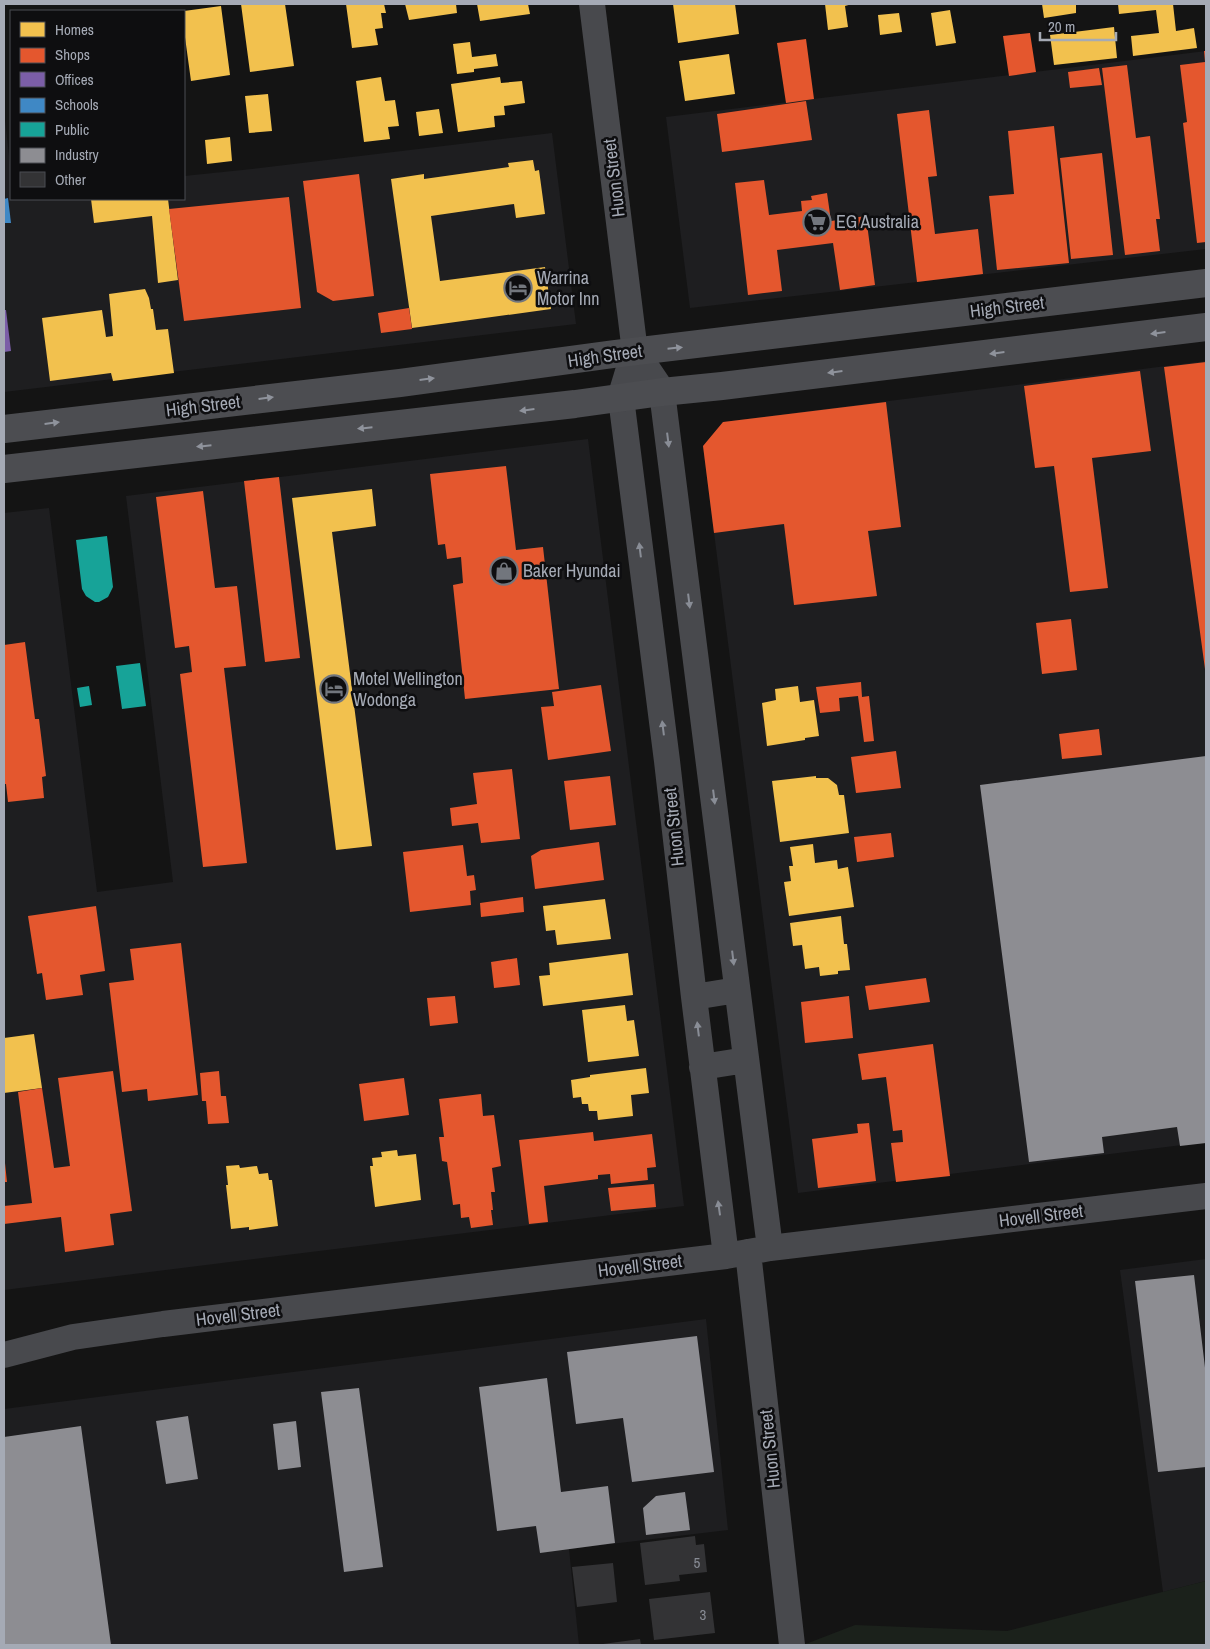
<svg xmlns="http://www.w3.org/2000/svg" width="1210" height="1649" font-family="'Archivo Narrow',sans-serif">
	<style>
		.built { fill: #1e1e20 }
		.green { fill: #1b211b }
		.homes { fill: #f2c14e }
		.shops { fill: #e4572e }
		.offices { fill: #7b5ea7 }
		.schools { fill: #3f88c5 }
		.public { fill: #17a398 }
		.industry { fill: #8d8d92 }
		.building { fill: #333335 }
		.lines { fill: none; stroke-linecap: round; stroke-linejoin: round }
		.minor { stroke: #48494d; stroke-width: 26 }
		.tertiary { stroke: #48494d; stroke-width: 28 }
		.secondary { stroke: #4c4d51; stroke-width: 28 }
		.oneway { fill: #8f939c }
		.oneway2 { fill: #898d96 }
		.labels { text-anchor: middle; stroke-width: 5; stroke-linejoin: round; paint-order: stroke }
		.number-label { font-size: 15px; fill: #888c95 }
		.street-label { font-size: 18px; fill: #a5aab5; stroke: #0e0e10 }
		.poi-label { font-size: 18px; fill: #a5aab5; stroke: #0e0e10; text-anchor: start }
	</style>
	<rect width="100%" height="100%" fill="#141414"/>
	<path class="built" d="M1206 51V249L690 308 666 117Z
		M4 112 11 172V199H184V176L252 169 552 133 576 324 4 392Z
		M1206 361V1142L798 1193 703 446 723 422Z
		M588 439 684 1206 4 1290V513L49 508 97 892 173 882 126 496Z
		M1206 1259V1581L1163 1592 1120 1270Z
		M706 1319 728 1530 569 1549 579 1645H4V1409Z"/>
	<path class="green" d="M1206 1581V1645H803L855 1625 1007 1631Z"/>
	<path class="homes" d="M241 4H285L294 66 250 72Z
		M346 4H384L386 13H381L383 28 375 29 378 45 352 48Z
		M405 4H456L457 13 409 20Z
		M477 4H528L530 14 480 21Z
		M673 4H735L739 34 678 43Z
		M825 4H852L845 6 848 27 828 30Z
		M1042 4H1076V13L1044 18Z
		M1118 4H1173L1176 31 1194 28 1197 48 1133 56 1131 36 1159 33 1156 10 1119 14Z
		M221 6 230 75 191 81 184 30V11Z
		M950 10 956 43 936 46 931 13Z
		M899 13 902 32 880 35 878 15Z
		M1114 27 1117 58 1054 65 1050 35Z
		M470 42 472 57 496 54 498 66 474 69V72L457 74 453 44Z
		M729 54 735 94 685 101 679 61Z
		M381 77 385 101 395 100 399 126 388 127 390 139 364 142 356 81Z
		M500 77 501 83 522 81 525 103 504 106 505 115 494 116 495 127 458 132 451 84Z
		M268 94 272 131 249 133 245 96Z
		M439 109 443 133 419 136 416 112Z
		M230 137 232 161 207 164 205 140Z
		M533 160 535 171 539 170 545 214 516 218 514 204 431 216 440 281 545 267 551 309 412 328 391 179 424 174V179L509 167 508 163Z
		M91 199H168L178 280 158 283 152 216 94 223Z
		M145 289 149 298 151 309H153L156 330 168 329 174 373 113 381 111 373 50 381 42 318 102 310 106 337 113 336 109 294Z
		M372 489 376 526 332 532 372 846 336 850 292 498Z
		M798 686 800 702 814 700 819 736 805 738V740L767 746 762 703 776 700 775 689Z
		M816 776V778H828L837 785 839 795H844L849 833 780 842 772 781Z
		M813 844 815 863 837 860 838 869 848 867 854 907 789 916 784 882 791 881 789 866H793L790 847Z
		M605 899 611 939 557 945 555 930 546 931 543 906Z
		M841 916 844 944H847L850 970 838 971V974L820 976 819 967 805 969 802 945 793 946 790 923Z
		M628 953 633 995 543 1006 539 976 550 975 549 963Z
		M625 1005 627 1021 634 1020 639 1056 588 1062 582 1010Z
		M34 1034 42 1088 4 1093V1038Z
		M646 1068 649 1093 631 1095 633 1116 598 1120 597 1111H589L588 1104H582L581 1097 573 1098 571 1080 590 1077V1075Z
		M397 1150 398 1156 416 1154 421 1200 375 1207 370 1166H373L372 1158 382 1157 381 1152Z
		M239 1165 240 1168 257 1166 259 1174 268 1173 269 1180H272L278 1226 249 1230V1227L231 1229 226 1185H228L226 1166Z"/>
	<path class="shops" d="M1030 33 1036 72 1009 76 1003 36Z
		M806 39 814 99 786 103 777 43Z
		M1204 51H1206V242L1197 243 1183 123 1187 122 1180 65 1205 62Z
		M1127 65 1136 138 1150 136 1160 219H1156L1160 251 1125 255 1102 68Z
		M1099 68 1102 85 1070 88 1068 72Z
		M806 101 812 140 722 152 717 114Z
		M929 110 937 176 928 177 935 234 978 229 983 274 917 282 897 114Z
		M1054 126 1069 263 997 270 989 196 1014 194 1008 131Z
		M1102 153 1113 255 1071 259 1060 158Z
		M359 174 374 296 333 301 317 292 303 181Z
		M764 180 769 215 802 211 801 201 812 200 811 196 827 193 831 221 866 216 875 285 840 290 833 243 777 250 782 291 748 295 735 183Z
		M289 197 301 308 184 321 169 209Z
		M409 308 412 329 381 333 378 313Z
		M1206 362V669H1205L1164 367Z
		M1140 371 1151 451 1092 458 1108 588 1070 592 1054 466 1035 468 1024 386Z
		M886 402 901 527 868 531 877 596 794 605 784 524 714 533 703 446 723 422Z
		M506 466 516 550 543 547 559 689 465 699 453 585 463 583 461 557 447 559 445 544 438 545 430 474Z
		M279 477 300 658 265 662 244 481Z
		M203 491 215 588 237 586 246 666 224 668 247 863 203 867 180 674 192 672 189 646 175 648 156 497Z
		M1071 619 1077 670 1042 674 1036 623Z
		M25 642 35 719H39L46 776 42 777 44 798 8 802 6 784H4V645Z
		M861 682 862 697 869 696 874 741 864 742 858 696 839 698 840 711 820 713 816 687Z
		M601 685 611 751 548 760 541 707 554 706 552 692Z
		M1099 729 1102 755 1062 759 1059 734Z
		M896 751 901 788 856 793 851 757Z
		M512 769 520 839 481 843 478 823 452 826 450 808 477 804 473 773Z
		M610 776 616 825 570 830 564 781Z
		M891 833 894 857 857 862 854 837Z
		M599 842 604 880 535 889 531 856 541 850Z
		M463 845 467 876 474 875 476 890 470 891 471 905 410 912 403 852Z
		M523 897 524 912 481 917 480 903Z
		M96 906 105 971 80 975 83 995 46 1000 42 973 37 974 28 916Z
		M181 943 198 1095 148 1101 147 1089 122 1092 109 983 134 980 130 949Z
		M517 958 520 985 494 988 491 962Z
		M926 978 930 1002 869 1010 865 986Z
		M455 996 458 1023 430 1026 427 998Z
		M849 996 853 1038 805 1043 801 1002Z
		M933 1044 950 1176 896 1182 891 1143 903 1142 902 1130 893 1131 886 1077 862 1080 858 1054Z
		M113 1071 132 1211 110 1214 114 1245 65 1252 61 1217 4 1224V1206L32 1203 18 1092 42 1088 54 1168 70 1166 58 1078Z
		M219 1071 221 1096H226L229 1123 208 1124 206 1101H202L200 1073Z
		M404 1078 409 1115 364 1121 359 1084Z
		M481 1094 483 1116 494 1115 501 1166 492 1168 495 1192H491L493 1210H491L493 1225 471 1228 469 1217 461 1218 460 1204 453 1205 447 1162 442 1161 439 1137H444L439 1099Z
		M869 1123 876 1181 818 1188 812 1139 858 1133 857 1124Z
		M593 1132 594 1141 652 1134 656 1167 647 1168 648 1180 611 1184 610 1174 598 1175V1179L544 1186 548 1222 529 1224 519 1140Z
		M4 1163H5L7 1182H4Z
		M654 1184 656 1207 611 1211 608 1188Z"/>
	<path class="offices" d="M4 310H6L11 351 4 352Z"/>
	<path class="schools" d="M8 198 11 223H4V199Z"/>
	<path class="public" d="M107 536 113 587 108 597 99 602H95L86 596 82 589 76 540Z
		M140 663 146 706 122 709 116 666Z
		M89 686 92 705 80 707 77 688Z"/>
	<path class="industry" d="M1206 756V1143L1180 1146 1177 1127 1102 1137 1104 1153 1029 1162 980 785Z
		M1194 1275 1206 1376V1467L1158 1472 1135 1281Z
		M697 1336 714 1472 632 1482 623 1418 576 1424 567 1352Z
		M547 1378 561 1492 608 1486 615 1543 540 1553 536 1526 497 1531 479 1387Z
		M359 1388 383 1567 344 1572 321 1392Z
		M188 1416 198 1479 166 1484 156 1421Z
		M296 1421 301 1467 278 1470 273 1424Z
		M81 1426 111 1645H4V1437Z
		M685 1492 690 1530 646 1535 643 1508 656 1496Z"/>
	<path class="building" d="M695 1536 696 1545 704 1544 707 1572 679 1575 680 1581 645 1585 640 1543Z
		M613 1563 617 1602 577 1607 572 1567Z
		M710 1592 715 1633 654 1640 649 1599Z
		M640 1639 641 1645H603V1644Z"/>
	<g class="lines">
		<path class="minor" d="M592 4 635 352
			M662 392 770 1248
			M621 398 667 761 694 997 726 1256
			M694 997 737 990
			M702 1067 746 1060
			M748 1252 792 1645
			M4 1355 73 1337 163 1324 726 1256 770 1248 1206 1196"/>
		<path class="tertiary" d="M635 352 662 392
			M621 398 635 352"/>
		<path class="secondary" d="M4 429 400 383 614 354 1206 283
			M4 469 575 404 662 392 722 386 1206 327"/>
	</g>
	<defs><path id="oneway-solid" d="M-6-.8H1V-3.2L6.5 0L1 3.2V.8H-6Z" transform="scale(1.25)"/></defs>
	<g class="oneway">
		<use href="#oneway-solid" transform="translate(1158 333) rotate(173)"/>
		<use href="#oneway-solid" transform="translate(675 348) rotate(-6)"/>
		<use href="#oneway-solid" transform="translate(997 353) rotate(173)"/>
		<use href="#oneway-solid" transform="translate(835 372) rotate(173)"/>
		<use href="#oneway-solid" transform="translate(427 379) rotate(-7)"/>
		<use href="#oneway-solid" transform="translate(266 398) rotate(-7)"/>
		<use href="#oneway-solid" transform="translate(527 410) rotate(173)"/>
		<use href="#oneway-solid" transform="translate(52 423) rotate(-7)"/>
		<use href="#oneway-solid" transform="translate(365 428) rotate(174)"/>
		<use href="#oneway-solid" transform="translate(204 446) rotate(174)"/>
	</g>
	<g class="oneway2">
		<use href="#oneway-solid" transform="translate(668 440) rotate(83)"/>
		<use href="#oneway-solid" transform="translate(640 550) rotate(-97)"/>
		<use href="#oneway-solid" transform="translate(689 601) rotate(83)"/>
		<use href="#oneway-solid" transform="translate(663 728) rotate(-97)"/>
		<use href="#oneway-solid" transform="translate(714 797) rotate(83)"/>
		<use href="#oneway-solid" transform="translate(733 958) rotate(83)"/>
		<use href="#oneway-solid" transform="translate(698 1029) rotate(-97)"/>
		<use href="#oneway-solid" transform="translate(719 1208) rotate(-98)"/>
	</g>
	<defs>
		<g id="supermarket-ring" transform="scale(1.4375)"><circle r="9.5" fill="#0e0e10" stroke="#72767d" stroke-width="1.5"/><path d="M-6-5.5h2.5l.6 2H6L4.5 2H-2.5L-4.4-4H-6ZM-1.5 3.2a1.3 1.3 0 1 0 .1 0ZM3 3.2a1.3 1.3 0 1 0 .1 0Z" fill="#72767d"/></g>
		<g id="hotel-ring" transform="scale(1.4375)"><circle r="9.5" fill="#0e0e10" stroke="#72767d" stroke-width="1.5"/><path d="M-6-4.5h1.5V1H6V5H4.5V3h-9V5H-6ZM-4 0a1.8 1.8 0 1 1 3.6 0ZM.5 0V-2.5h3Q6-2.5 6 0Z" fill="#72767d"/></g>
		<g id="shop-ring" transform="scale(1.4375)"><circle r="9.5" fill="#0e0e10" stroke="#72767d" stroke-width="1.5"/><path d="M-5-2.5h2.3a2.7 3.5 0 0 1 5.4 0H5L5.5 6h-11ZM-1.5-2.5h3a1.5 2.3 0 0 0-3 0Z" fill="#72767d"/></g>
	</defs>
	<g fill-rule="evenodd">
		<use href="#supermarket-ring" x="817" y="222"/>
		<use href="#hotel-ring" x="518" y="288"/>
		<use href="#shop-ring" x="504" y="571"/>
		<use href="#hotel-ring" x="334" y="689"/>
	</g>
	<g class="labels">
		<g class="number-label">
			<text x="697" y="1568">5</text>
			<text x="703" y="1620">3</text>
		</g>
		<g class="street-label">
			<text transform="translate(614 178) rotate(-97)" y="6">Huon Street</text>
			<text transform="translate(1007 307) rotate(-7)" y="6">High Street</text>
			<text transform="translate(605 356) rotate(-8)" y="6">High Street</text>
			<text transform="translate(203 406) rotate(-7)" y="6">High Street</text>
			<text transform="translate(674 827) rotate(-96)" y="6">Huon Street</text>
			<text transform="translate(1041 1216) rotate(-7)" y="6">Hovell Street</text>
			<text transform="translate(640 1266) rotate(-7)" y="6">Hovell Street</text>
			<text transform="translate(238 1315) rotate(-7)" y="6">Hovell Street</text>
			<text transform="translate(770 1449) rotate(-96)" y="6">Huon Street</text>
		</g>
		<g class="poi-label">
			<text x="836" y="228">EG Australia</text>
			<text x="537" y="284">Warrina<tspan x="537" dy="21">Motor Inn</tspan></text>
			<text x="523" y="577">Baker Hyundai</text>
			<text x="353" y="685">Motel Wellington<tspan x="353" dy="21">Wodonga</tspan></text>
		</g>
	</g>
	<rect width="1210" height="1649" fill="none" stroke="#a5aab5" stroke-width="10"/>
	<rect x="10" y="10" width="175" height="190" fill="#0e0e10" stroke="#4a4c52"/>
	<rect x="20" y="22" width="25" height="15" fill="#f2c14e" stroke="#4a4c52"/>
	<text x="55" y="35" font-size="15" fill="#a5aab5">Homes</text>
	<rect x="20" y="48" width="25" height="15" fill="#e4572e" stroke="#4a4c52"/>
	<text x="55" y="60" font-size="15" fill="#a5aab5">Shops</text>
	<rect x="20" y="72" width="25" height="15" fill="#7b5ea7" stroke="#4a4c52"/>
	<text x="55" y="85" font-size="15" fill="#a5aab5">Offices</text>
	<rect x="20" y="98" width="25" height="15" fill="#3f88c5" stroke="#4a4c52"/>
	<text x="55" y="110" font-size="15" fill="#a5aab5">Schools</text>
	<rect x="20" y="122" width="25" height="15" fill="#17a398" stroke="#4a4c52"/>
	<text x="55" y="135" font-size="15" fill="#a5aab5">Public</text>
	<rect x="20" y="148" width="25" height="15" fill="#8d8d92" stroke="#4a4c52"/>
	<text x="55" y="160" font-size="15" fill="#a5aab5">Industry</text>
	<rect x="20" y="172" width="25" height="15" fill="#333335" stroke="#4a4c52"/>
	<text x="55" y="185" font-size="15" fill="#a5aab5">Other</text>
	<path d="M1040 32v8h76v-8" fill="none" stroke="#a5aab5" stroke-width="2.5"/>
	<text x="1048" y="32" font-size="15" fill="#a5aab5" stroke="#0e0e10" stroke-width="4" paint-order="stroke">20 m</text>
</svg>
